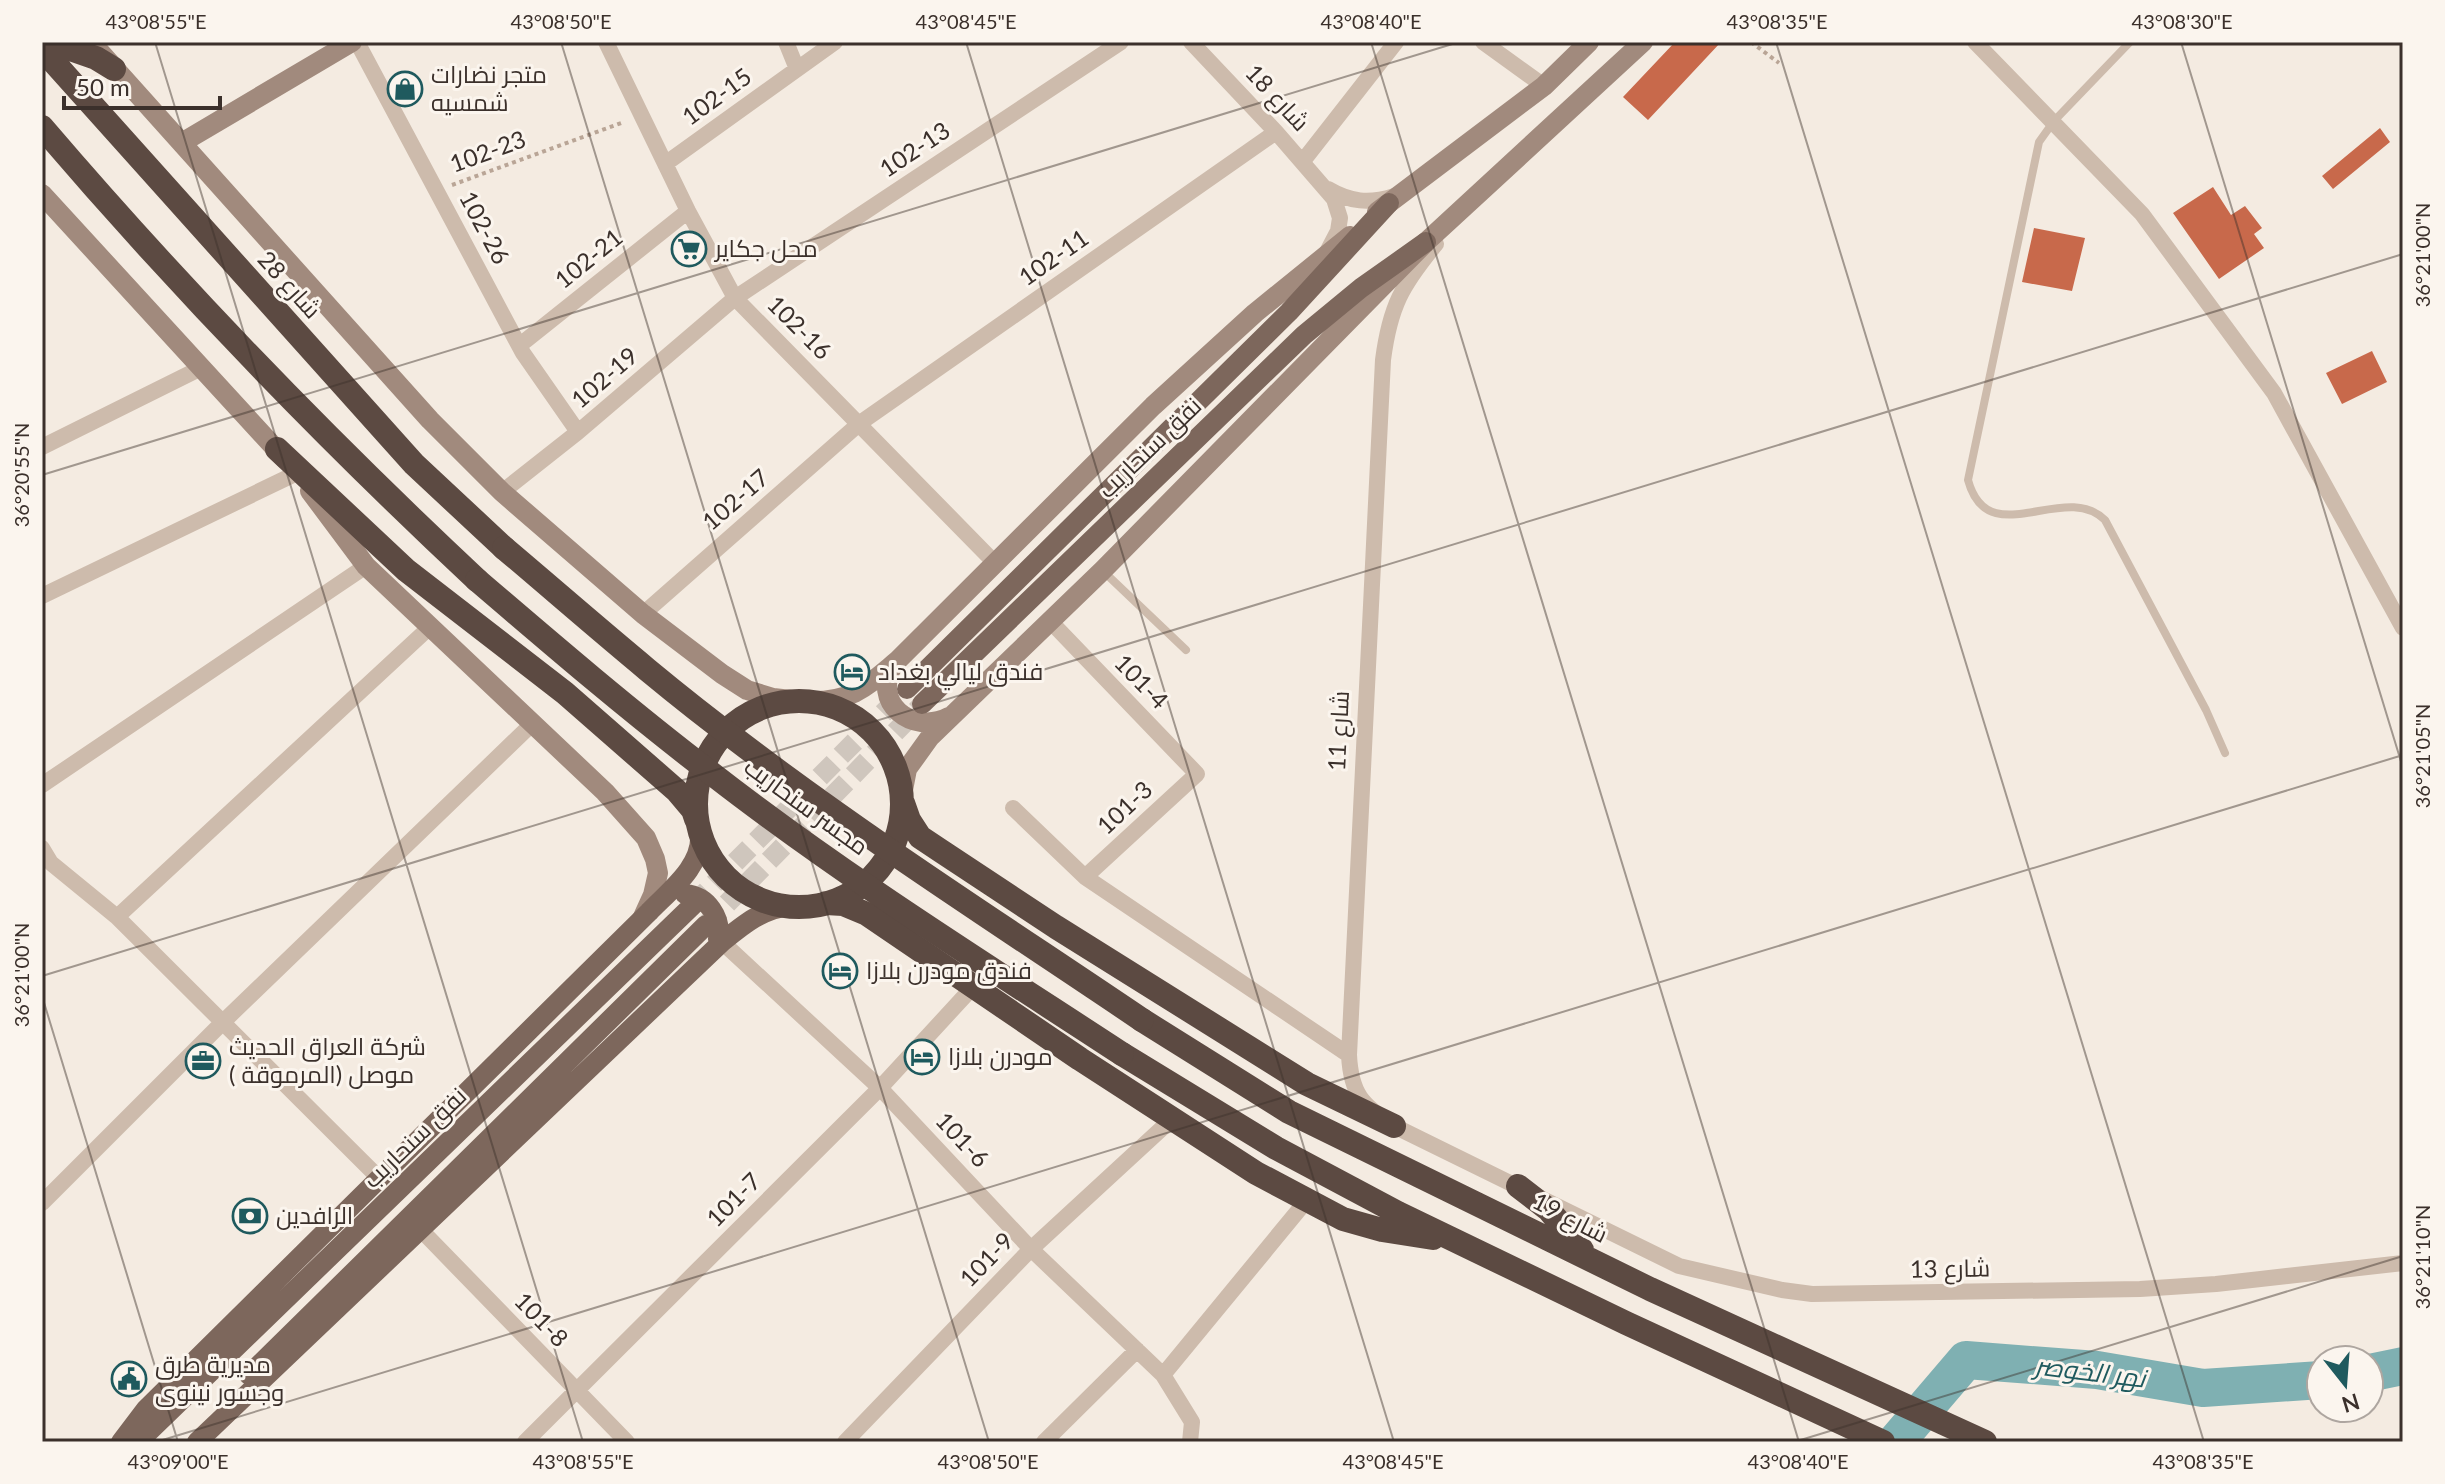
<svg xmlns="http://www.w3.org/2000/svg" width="2445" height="1484" font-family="Lato,Cairo,sans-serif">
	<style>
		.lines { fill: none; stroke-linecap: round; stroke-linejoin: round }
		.river { stroke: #7fb0b2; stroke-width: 38 }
		.building { fill: #c8694b }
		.primary-tunnel { stroke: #cfc6bd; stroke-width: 20; stroke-dasharray: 20 10; stroke-linecap: butt }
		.path { stroke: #b9a596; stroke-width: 4; stroke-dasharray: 4 4; stroke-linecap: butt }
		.lane { stroke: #cdbbac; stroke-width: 8 }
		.street { stroke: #cdbbac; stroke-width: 16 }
		.secondary { stroke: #a18a7d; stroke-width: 20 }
		.primary { stroke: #7d675c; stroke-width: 20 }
		.highway { stroke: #5c4a42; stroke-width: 24 }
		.highway-bridge { stroke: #5c4a42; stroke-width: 24 }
		.ticks { fill: none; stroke: #3b302b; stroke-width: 2; stroke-opacity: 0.45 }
		.labels { text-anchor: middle; stroke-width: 6; stroke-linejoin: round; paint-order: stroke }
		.poi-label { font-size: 24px; fill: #3b302b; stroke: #fbf5ee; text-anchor: start }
		.street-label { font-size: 24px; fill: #3b302b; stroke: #fbf5ee }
		.water-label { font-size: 26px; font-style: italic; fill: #1f5a5e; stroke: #fbf5ee }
		.neatline { fill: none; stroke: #3b302b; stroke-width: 3 }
		.ticks-label { font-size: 20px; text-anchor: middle; fill: #3b302b }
	</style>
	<rect width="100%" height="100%" fill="#f4ebe1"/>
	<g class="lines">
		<path class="river" d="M2369 1373 2403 1366
			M1896 1442 1966 1360 2097 1370 2203 1388 2321 1380"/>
	</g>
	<path class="building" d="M1675 42H1721L1648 120 1623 97Z
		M2380 128 2390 142 2333 189 2322 176Z
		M2213 187 2231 215 2245 206 2262 228 2254 234 2264 248 2219 279 2173 213Z
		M2034 228 2085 238 2072 291 2022 282Z
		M2372 351 2387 382 2342 404 2326 373Z"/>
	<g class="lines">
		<path class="primary-tunnel" d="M693 905 904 692
			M706 925 919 708"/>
		<path class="path" d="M1751 42 1779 63
			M452 185 624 122"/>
		<path class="lane" d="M2130 42 2054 121 2039 142 1968 480C1988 554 2064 480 2105 520L2206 710 2225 753
			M1103 571 1186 650"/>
		<path class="street" d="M357 42 523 353 578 432
			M606 42 688 211 735 298 995 563
			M786 42 797 69
			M1191 42 1276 132 1334 199 1340 218 1338 231 1327 252
			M1483 42 1544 86
			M1975 42 2142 214 2274 393 2403 628
			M1303 161 1396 42
			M665 164 835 42
			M1328 189C1350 202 1369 204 1394 196
			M1436 244C1402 285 1390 306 1383 360L1349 1055C1351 1094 1362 1105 1394 1126L1679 1266 1782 1290 1812 1294 2140 1289 2216 1284 2403 1263
			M520 345 688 211
			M42 447 201 368
			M502 492 578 432 735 298 1121 42
			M42 596 297 473
			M643 614 860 423 1276 132
			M1051 622 1197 774 1085 877
			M42 785 366 566
			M1013 808 1085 877 1349 1055
			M42 848 51 863 117 917 378 1177
			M117 917 431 626
			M722 942 880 1088 1031 1249 1163 1375 1192 1422 1190 1442
			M42 1203 223 1022 532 724
			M422 1231 627 1442
			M1163 1375 1307 1200
			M525 1442 880 1088 973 987
			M845 1442 1031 1249 1171 1120
			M1044 1442 1137 1350"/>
		<path class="secondary" d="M91 42 430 420 502 492 643 614 722 674 747 690 773 698 800 701
			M183 142 352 42
			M42 194 285 459
			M1377 212 1544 86 1589 42
			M310 491 366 566 605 792 646 838 655 859 658 873 653 895 643 917
			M894 664C870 702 912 736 949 717
			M809 701C852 702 866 687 897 661L1153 406 1255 313 1350 236
			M902 795 907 769 930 737 1102 571 1426 242 1643 42"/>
		<path class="primary" d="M907 689 1289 312 1389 203
			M922 704 1304 335 1361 288 1426 242
			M685 894C708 896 722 918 718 939
			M249 1375 706 925
			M121 1442 146 1409 649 912C669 891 703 866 700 834
			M138 1442 693 905
			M197 1442 722 942C744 924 762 909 790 906"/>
		<path class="highway" d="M50 42 96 58 114 69
			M42 49 414 464 504 548
			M42 127C178 286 324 437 477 580
			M277 449 406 570 565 693 677 791 693 810 696 819
			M696 804a103 103 0 1 1 206 0a103 103 0 1 1-206 0Z
			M903 803 909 820 920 837 941 851 1056 927 1307 1084 1394 1126
			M826 903 843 904 867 914 1080 1059 1256 1173 1343 1219 1382 1230 1433 1238
			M1142 1020 1289 1112 1650 1289 1985 1442
			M1122 1054 1276 1148 1398 1213 1626 1323 1883 1442
			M1518 1186 1549 1210 1582 1250"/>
		<path class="highway-bridge" d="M504 548C581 613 657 681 738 741 868 840 1006 928 1142 1020
			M477 580C554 646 631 712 711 773 842 875 983 963 1122 1054"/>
	</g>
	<path class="ticks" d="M155 42 583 1442M561 42 989 1442M966 42 1394 1442M1371 42 1799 1442M1776 42 2204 1442M2181 42 2403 768M42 475 1459 42M42 976 2403 254M42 996 178 1442M156 1442 2403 755M1794 1442 2403 1256"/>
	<defs>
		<g id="shop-ring" transform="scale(1.8)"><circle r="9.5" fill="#fbf5ee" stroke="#1f5a5e" stroke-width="1.5"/><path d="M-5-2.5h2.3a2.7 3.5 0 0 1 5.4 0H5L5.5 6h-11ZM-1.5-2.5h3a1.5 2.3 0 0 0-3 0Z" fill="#1f5a5e"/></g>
		<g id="supermarket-ring" transform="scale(1.8)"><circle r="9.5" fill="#fbf5ee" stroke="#1f5a5e" stroke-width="1.5"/><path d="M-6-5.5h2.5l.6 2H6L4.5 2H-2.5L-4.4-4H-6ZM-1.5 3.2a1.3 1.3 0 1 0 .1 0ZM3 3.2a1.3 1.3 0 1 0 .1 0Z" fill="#1f5a5e"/></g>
		<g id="hotel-ring" transform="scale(1.8)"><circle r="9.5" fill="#fbf5ee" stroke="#1f5a5e" stroke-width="1.5"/><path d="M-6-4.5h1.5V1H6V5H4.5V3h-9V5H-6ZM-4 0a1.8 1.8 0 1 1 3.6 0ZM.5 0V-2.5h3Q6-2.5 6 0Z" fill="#1f5a5e"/></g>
		<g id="office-ring" transform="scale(1.8)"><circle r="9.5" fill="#fbf5ee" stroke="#1f5a5e" stroke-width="1.5"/><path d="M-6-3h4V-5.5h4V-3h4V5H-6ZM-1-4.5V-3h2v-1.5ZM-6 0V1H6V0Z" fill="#1f5a5e"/></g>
		<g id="bank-ring" transform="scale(1.8)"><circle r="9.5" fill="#fbf5ee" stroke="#1f5a5e" stroke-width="1.5"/><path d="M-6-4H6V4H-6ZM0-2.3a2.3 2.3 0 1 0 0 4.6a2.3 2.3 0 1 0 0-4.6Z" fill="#1f5a5e"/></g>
		<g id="civic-ring" transform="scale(1.8)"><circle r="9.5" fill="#fbf5ee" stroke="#1f5a5e" stroke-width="1.5"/><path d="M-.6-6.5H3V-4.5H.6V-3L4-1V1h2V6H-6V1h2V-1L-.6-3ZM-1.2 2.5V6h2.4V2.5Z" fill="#1f5a5e"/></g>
	</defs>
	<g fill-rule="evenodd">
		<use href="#shop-ring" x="405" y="89"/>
		<use href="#supermarket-ring" x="689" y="249"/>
		<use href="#hotel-ring" x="852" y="672"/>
		<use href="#hotel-ring" x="840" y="971"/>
		<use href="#hotel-ring" x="922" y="1057"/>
		<use href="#office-ring" x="203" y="1061"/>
		<use href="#bank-ring" x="250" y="1216"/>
		<use href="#civic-ring" x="129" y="1379"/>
	</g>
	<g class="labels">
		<g class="poi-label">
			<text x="431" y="83">متجر نضارات<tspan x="431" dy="28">شمسيه</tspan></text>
			<text x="715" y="257">محل جكاير</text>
			<text x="878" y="680">فندق ليالي بغداد</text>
			<text x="866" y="979">فندق مودرن بلازا</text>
			<text x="229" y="1055">شركة العراق الحديث<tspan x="229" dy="28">( المرموقة) موصل</tspan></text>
			<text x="948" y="1065">مودرن بلازا</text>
			<text x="276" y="1224">الرافدين</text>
			<text x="155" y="1373">مديرية طرق<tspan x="155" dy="28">وجسور نينوى</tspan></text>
		</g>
		<g class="street-label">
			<text transform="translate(717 97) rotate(-36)" y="8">102-15</text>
			<text transform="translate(1277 98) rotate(47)" y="8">شارع 18</text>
			<text transform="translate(915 150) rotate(-34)" y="8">102-13</text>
			<text transform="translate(488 152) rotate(-20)" y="8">102-23</text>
			<text transform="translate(484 228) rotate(62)" y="8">102-26</text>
			<text transform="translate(1054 258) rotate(-35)" y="8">102-11</text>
			<text transform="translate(589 259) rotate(-39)" y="8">102-21</text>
			<text transform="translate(289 285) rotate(48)" y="8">شارع 28</text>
			<text transform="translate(799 328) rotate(45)" y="8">102-16</text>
			<text transform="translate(605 378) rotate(-41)" y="8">102-19</text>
			<text transform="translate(1150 448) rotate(-44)" y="8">نفق سنحاريب</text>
			<text transform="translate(736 500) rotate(-41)" y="8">102-17</text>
			<text transform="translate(1141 682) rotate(46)" y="8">101-4</text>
			<text transform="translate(1339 731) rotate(-87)" y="8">شارع 11</text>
			<text transform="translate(806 807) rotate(36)" y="8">مجسر سنحاريب</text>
			<text transform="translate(1125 808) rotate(-43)" y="8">101-3</text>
			<text transform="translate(415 1138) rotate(-44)" y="8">نفق سنحاريب</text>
			<text transform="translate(962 1140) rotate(47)" y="8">101-6</text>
			<text transform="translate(734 1200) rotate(-45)" y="8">101-7</text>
			<text transform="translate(1570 1218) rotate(27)" y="8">شارع 19</text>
			<text transform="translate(987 1260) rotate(-46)" y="8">101-9</text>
			<text transform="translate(1950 1269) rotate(-1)" y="8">شارع 13</text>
			<text transform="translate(541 1320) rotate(46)" y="8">101-8</text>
		</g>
		<g class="water-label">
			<text transform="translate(2090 1372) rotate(7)" y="9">نهر الخوصر</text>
		</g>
	</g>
	<rect width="2445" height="1484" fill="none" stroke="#fbf5ee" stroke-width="88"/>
	<g transform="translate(2345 1384) rotate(163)"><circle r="38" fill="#fbf5ee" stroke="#aea6a0" stroke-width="2"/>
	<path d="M0-6L14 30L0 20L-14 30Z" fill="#1f5a5e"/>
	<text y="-12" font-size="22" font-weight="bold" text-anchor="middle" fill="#3b302b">N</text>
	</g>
	<path d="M64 96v12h156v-12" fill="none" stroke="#3b302b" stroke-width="4"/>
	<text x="76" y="96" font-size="24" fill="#3b302b" stroke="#fbf5ee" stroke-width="6" paint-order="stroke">50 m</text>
	<rect x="44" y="44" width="2357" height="1396" class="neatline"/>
	<g class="ticks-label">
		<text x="156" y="29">43°08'55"E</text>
		<text x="561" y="29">43°08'50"E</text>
		<text x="966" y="29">43°08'45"E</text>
		<text x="1371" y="29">43°08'40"E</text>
		<text x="1777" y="29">43°08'35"E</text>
		<text x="2182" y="29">43°08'30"E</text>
		<text transform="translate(2423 255) rotate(-90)" y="7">36°21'00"N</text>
		<text transform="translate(22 475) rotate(-90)" y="7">36°20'55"N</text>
		<text transform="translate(2423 756) rotate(-90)" y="7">36°21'05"N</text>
		<text transform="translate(22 975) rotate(-90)" y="7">36°21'00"N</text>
		<text transform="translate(2423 1257) rotate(-90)" y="7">36°21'10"N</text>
		<text x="178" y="1469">43°09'00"E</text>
		<text x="583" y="1469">43°08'55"E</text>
		<text x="988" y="1469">43°08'50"E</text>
		<text x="1393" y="1469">43°08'45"E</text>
		<text x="1798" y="1469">43°08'40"E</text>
		<text x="2203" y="1469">43°08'35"E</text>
	</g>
</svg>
